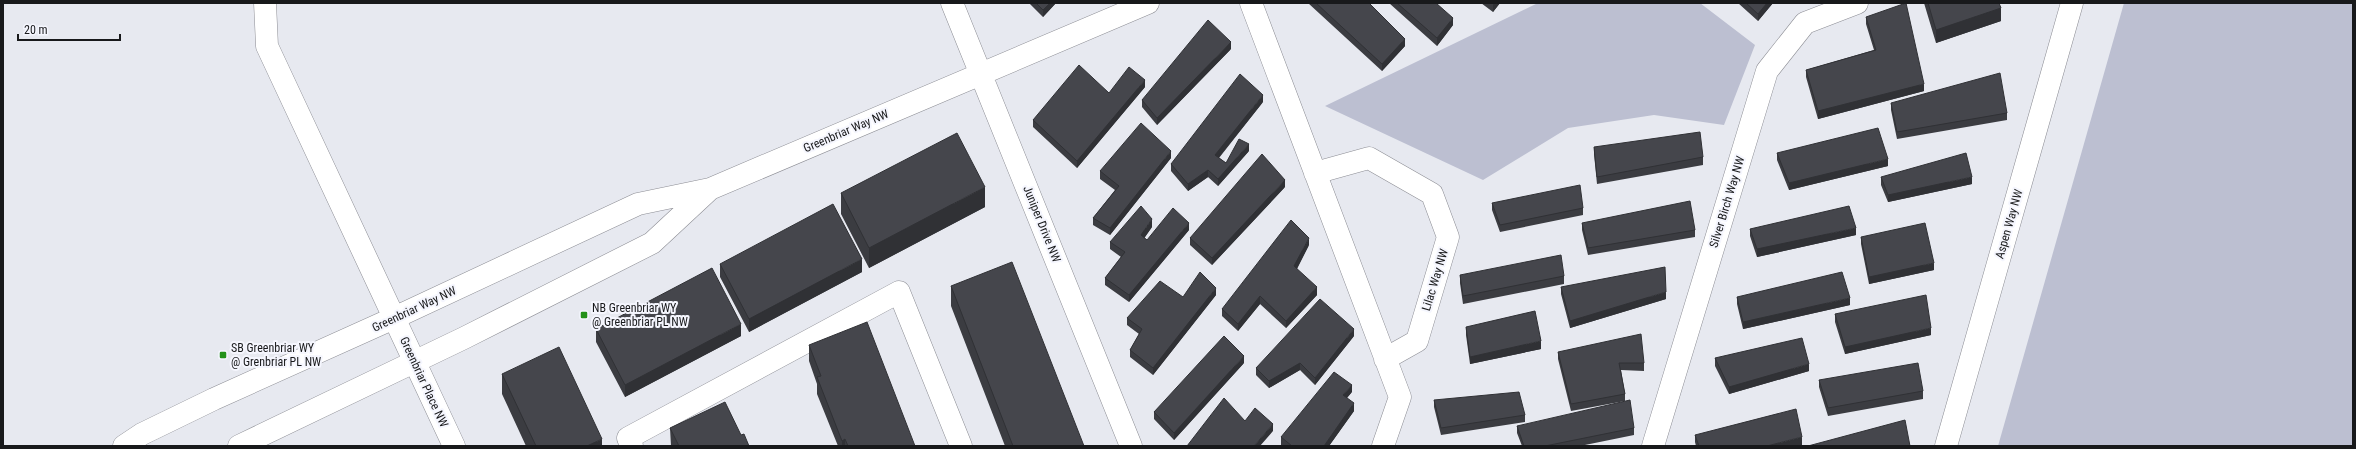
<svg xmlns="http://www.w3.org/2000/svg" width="2356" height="449" font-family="'Roboto Condensed',sans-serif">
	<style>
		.green { fill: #bcbfd1 }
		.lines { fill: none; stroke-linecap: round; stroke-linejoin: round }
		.minor-casing { stroke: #8c8d94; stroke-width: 23 }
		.minor { stroke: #fff; stroke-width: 22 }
		.wall { fill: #3b3c41 }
		.shaded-wall { fill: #303135 }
		.building { fill: #45464c; stroke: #303135 }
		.poi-dot { fill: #24921a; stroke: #f5f6fe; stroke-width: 1.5 }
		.labels { text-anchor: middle; stroke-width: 4; stroke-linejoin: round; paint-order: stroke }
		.street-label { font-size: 12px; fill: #18191b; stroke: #f5f6fe }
		.poi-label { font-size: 12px; fill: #18191b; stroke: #f5f6fe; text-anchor: start }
	</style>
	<rect width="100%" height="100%" fill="#e7e9f0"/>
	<path class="green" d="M1538 3H1700L1755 45 1724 125 1654 115 1568 128 1483 180 1325 106Z
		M2124 3H2353V446H1998Z"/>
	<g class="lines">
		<g class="minor-casing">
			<path id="minor" d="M265 3 267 46 454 446
				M952 3 1131 446
				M1251 3 1400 397 1383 446
				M1315 173 1369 158 1432 194 1448 237 1417 341 1385 359
				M124 446 142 434 214 399 394 318 638 204 710 189 1148 3
				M239 446 464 338 652 243 710 189
				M632 446 628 438 899 292 961 446
				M1653 446 1767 71 1805 23 1857 3
				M1946 446 2072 3"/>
		</g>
		<use href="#minor" class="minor"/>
	</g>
	<path class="wall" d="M1029 3H1056L1043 17Z
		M1308 3H1369L1405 46 1382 71Z
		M1389 3H1436L1453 25 1437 46Z
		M1481 3H1500L1493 12Z
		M1738 3H1773L1758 21Z
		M1924 3H1999L2001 21 1936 43Z
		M1866 17 1924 91 1818 119 1806 77V70L1874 50 1866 24Z
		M1231 49 1157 125 1142 107V100Z
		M1145 87 1077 168 1033 127V120L1109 93Z
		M1263 102 1219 158 1226 163 1249 151 1218 186 1208 177 1188 191 1171 171V164Z
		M1891 103 2007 113V120L1897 139 1891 110Z
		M1594 147 1703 157V165L1597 184 1594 154Z
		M1777 153 1888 166 1789 190 1777 160Z
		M1171 158 1110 235 1093 225V218L1115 190 1100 179V171Z
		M1881 177 1972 184 1888 202 1881 185Z
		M1285 187 1212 265 1190 245V238Z
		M841 193 985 207 869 268 841 214Z
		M1492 203 1583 208V215L1500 232 1492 210Z
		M1582 223 1695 230V237L1588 255 1582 230Z
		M1152 227 1144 238 1147 240 1189 230 1129 302 1105 285V278L1121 257 1110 249V242Z
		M1750 229 1856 235 1757 257 1750 236Z
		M1861 237 1934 270 1869 284 1861 244Z
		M1309 245 1297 269 1317 295 1286 328 1260 304 1238 331 1222 316V309Z
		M720 264 862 272 749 332 720 277Z
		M1460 275 1564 276V284L1463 304 1460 283Z
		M951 286 1084 446H1005L951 306Z
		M1561 287 1666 299 1570 328 1561 294Z
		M1216 295 1153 375 1130 357V350L1139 334 1127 325V318L1183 297Z
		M1737 297 1850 305 1743 329 1737 304Z
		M1835 314 1931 335 1845 354 1835 322Z
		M1466 327 1541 349 1470 364 1466 335Z
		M596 329 741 336 625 397 596 342Z
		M1354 336 1315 385 1300 370 1269 388 1256 375V368Z
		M809 345 915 446H838L817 394V384L809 361Z
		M1558 352 1644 363V371L1621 370 1625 394V401L1571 411 1558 359Z
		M1715 358 1809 371 1729 394 1715 366Z
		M1244 363 1174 440 1154 419V412Z
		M502 374 602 446H526L502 394Z
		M1819 380 1923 391V399L1828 416 1819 387Z
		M1352 392 1347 398 1354 411 1329 446H1283L1281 445V437Z
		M1434 400 1525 415V422L1441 435 1434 407Z
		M1517 426 1634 428V435L1580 446H1522L1517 433Z
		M670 428 741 435 749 446H671Z
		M1695 435 1802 445 1796 446H1696L1695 442Z"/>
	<path class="shaded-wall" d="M1050 3H1056L1043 17V10Z
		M1494 3H1500L1493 12V5Z
		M1767 3H1773L1758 21V14Z
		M2001 8V21L1936 43V30Z
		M1453 18V25L1437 46V38Z
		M1405 39V46L1382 71V64Z
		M1231 42V49L1157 125V118Z
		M1145 80V87L1077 168V161Z
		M1924 84V91L1818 119V111Z
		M1263 95V102L1215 162V155Z
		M1249 144V151L1218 186V179Z
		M1171 151V158L1110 235V228Z
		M1888 159V166L1789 190V183Z
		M1208 170V177L1188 191V184Z
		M1972 177V184L1888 202V195Z
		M1285 180V187L1212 265V258Z
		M985 187V207L869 268V248Z
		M1152 219V227L1141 243V235Z
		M1189 223V230L1129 302V295Z
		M1856 228V235L1757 257V249Z
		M1309 238V245L1294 274V266Z
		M862 259V272L749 332V319Z
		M1934 263V270L1869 284V277Z
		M1317 287V295L1286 328V321Z
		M1216 288V295L1153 375V368Z
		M1666 292V299L1570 328V321Z
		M1260 296V304L1238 331V324Z
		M1850 298V305L1743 329V322Z
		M741 324V336L625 397V385Z
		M1931 328V335L1845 354V347Z
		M1354 329V336L1315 385V378Z
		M1541 341V349L1470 364V357Z
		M1244 356V363L1174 440V433Z
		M1300 363V370L1269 388V381Z
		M1809 364V371L1729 394V387Z
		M1352 385V392L1343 402V395Z
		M1354 403V411L1329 446H1324Z
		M1273 424V431L1260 446H1254Z
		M1802 437V445L1796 446H1767Z
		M602 439V446H587Z
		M845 439V446H842V441Z"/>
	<path class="building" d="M1036 3H1050L1043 10Z
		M1316 3H1369L1405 39 1382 64Z
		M1397 3H1436L1453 18 1437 38Z
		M1746 3H1767L1758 14Z
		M1906 3 1924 84 1818 111 1806 70 1876 50 1866 17Z
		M1928 3H1999L2001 8 1936 30Z
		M1208 20 1231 42 1157 118 1142 100Z
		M1079 65 1109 93 1129 67 1145 80 1077 161 1033 120Z
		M2000 73 2007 113 1897 132 1891 103Z
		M1240 74 1263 95 1215 155 1226 163 1239 139 1249 144 1218 179 1208 170 1188 184 1171 164Z
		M1141 123 1171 151 1110 228 1093 218 1119 186 1100 171Z
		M1878 128 1888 159 1789 183 1777 153Z
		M1700 132 1703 157 1597 177 1594 147Z
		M957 133 985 187 869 248 841 193Z
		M1966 153 1972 177 1888 195 1881 177Z
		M1262 154 1285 180 1212 258 1190 238Z
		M1580 185 1583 208 1500 225 1492 203Z
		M1690 201 1695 230 1588 248 1582 223Z
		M833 204 862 259 749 319 720 264Z
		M1141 206 1152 219 1141 235 1147 240 1173 208 1189 223 1129 295 1105 278 1125 252 1110 242Z
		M1849 206 1856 228 1757 249 1750 229Z
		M1291 220 1309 238 1294 266 1317 287 1286 321 1260 296 1238 324 1222 309Z
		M1925 223 1934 263 1869 277 1861 237Z
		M1561 255 1564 276 1463 296 1460 275Z
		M1012 262 1084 446H1013L951 286Z
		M1665 267 1666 292 1570 321 1561 287Z
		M712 268 741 324 625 385 596 329Z
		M1200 272 1216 288 1153 368 1130 350 1142 329 1127 318 1160 281 1183 297Z
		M1842 272 1850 298 1743 322 1737 297Z
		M1926 295 1931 328 1845 347 1835 314Z
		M1320 299 1354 329 1315 378 1300 363 1269 381 1256 368Z
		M1535 311 1541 341 1470 357 1466 327Z
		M867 322 915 446H848L845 439 842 441 817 377 821 376 809 345Z
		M1641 334 1644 363H1619L1625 394 1571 404 1558 352Z
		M1224 336 1244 356 1174 433 1154 412Z
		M1802 338 1809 364 1729 387 1715 358Z
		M559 347 602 439 587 446H536L502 374Z
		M1918 363 1923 391 1828 408 1819 380Z
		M1334 372 1352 385 1343 395 1354 403 1324 446H1292L1281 437Z
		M1519 392 1525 415 1441 428 1434 400Z
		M1224 398 1245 421 1255 408 1273 424 1254 446H1187Z
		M1630 400 1634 428 1545 446H1524L1517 426Z
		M725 402 741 435 744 434 749 446H679L670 428Z
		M1796 409 1802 437 1767 446H1699L1695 435Z
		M1905 420 1910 446H1808Z"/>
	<g class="poi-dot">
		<rect x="580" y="311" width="8" height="8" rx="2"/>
		<rect x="219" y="351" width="8" height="8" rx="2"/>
	</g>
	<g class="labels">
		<g class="street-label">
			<text transform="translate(846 131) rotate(-23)" y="4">Greenbriar Way NW</text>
			<text transform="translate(1727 202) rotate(-73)" y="4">Silver Birch Way NW</text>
			<text transform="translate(1042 224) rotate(68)" y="4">Juniper Drive NW</text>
			<text transform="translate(2009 224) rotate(-74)" y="4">Aspen Way NW</text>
			<text transform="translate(1435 280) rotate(-73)" y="4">Lilac Way NW</text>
			<text transform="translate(414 309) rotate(-25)" y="4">Greenbriar Way NW</text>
			<text transform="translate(424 382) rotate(65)" y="4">Greenbriar Place NW</text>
		</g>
		<g class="poi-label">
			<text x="592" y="312">NB Greenbriar WY<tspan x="592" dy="14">@ Greenbriar PL NW</tspan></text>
			<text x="231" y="352">SB Greenbriar WY<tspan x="231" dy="14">@ Grenbriar PL NW</tspan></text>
		</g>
	</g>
	<rect width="2356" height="449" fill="none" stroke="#18191b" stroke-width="8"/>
	<path d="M18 34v6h102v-6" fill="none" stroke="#18191b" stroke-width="2"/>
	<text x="24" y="34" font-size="12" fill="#18191b" stroke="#f5f6fe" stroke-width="3" paint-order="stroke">20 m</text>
</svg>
